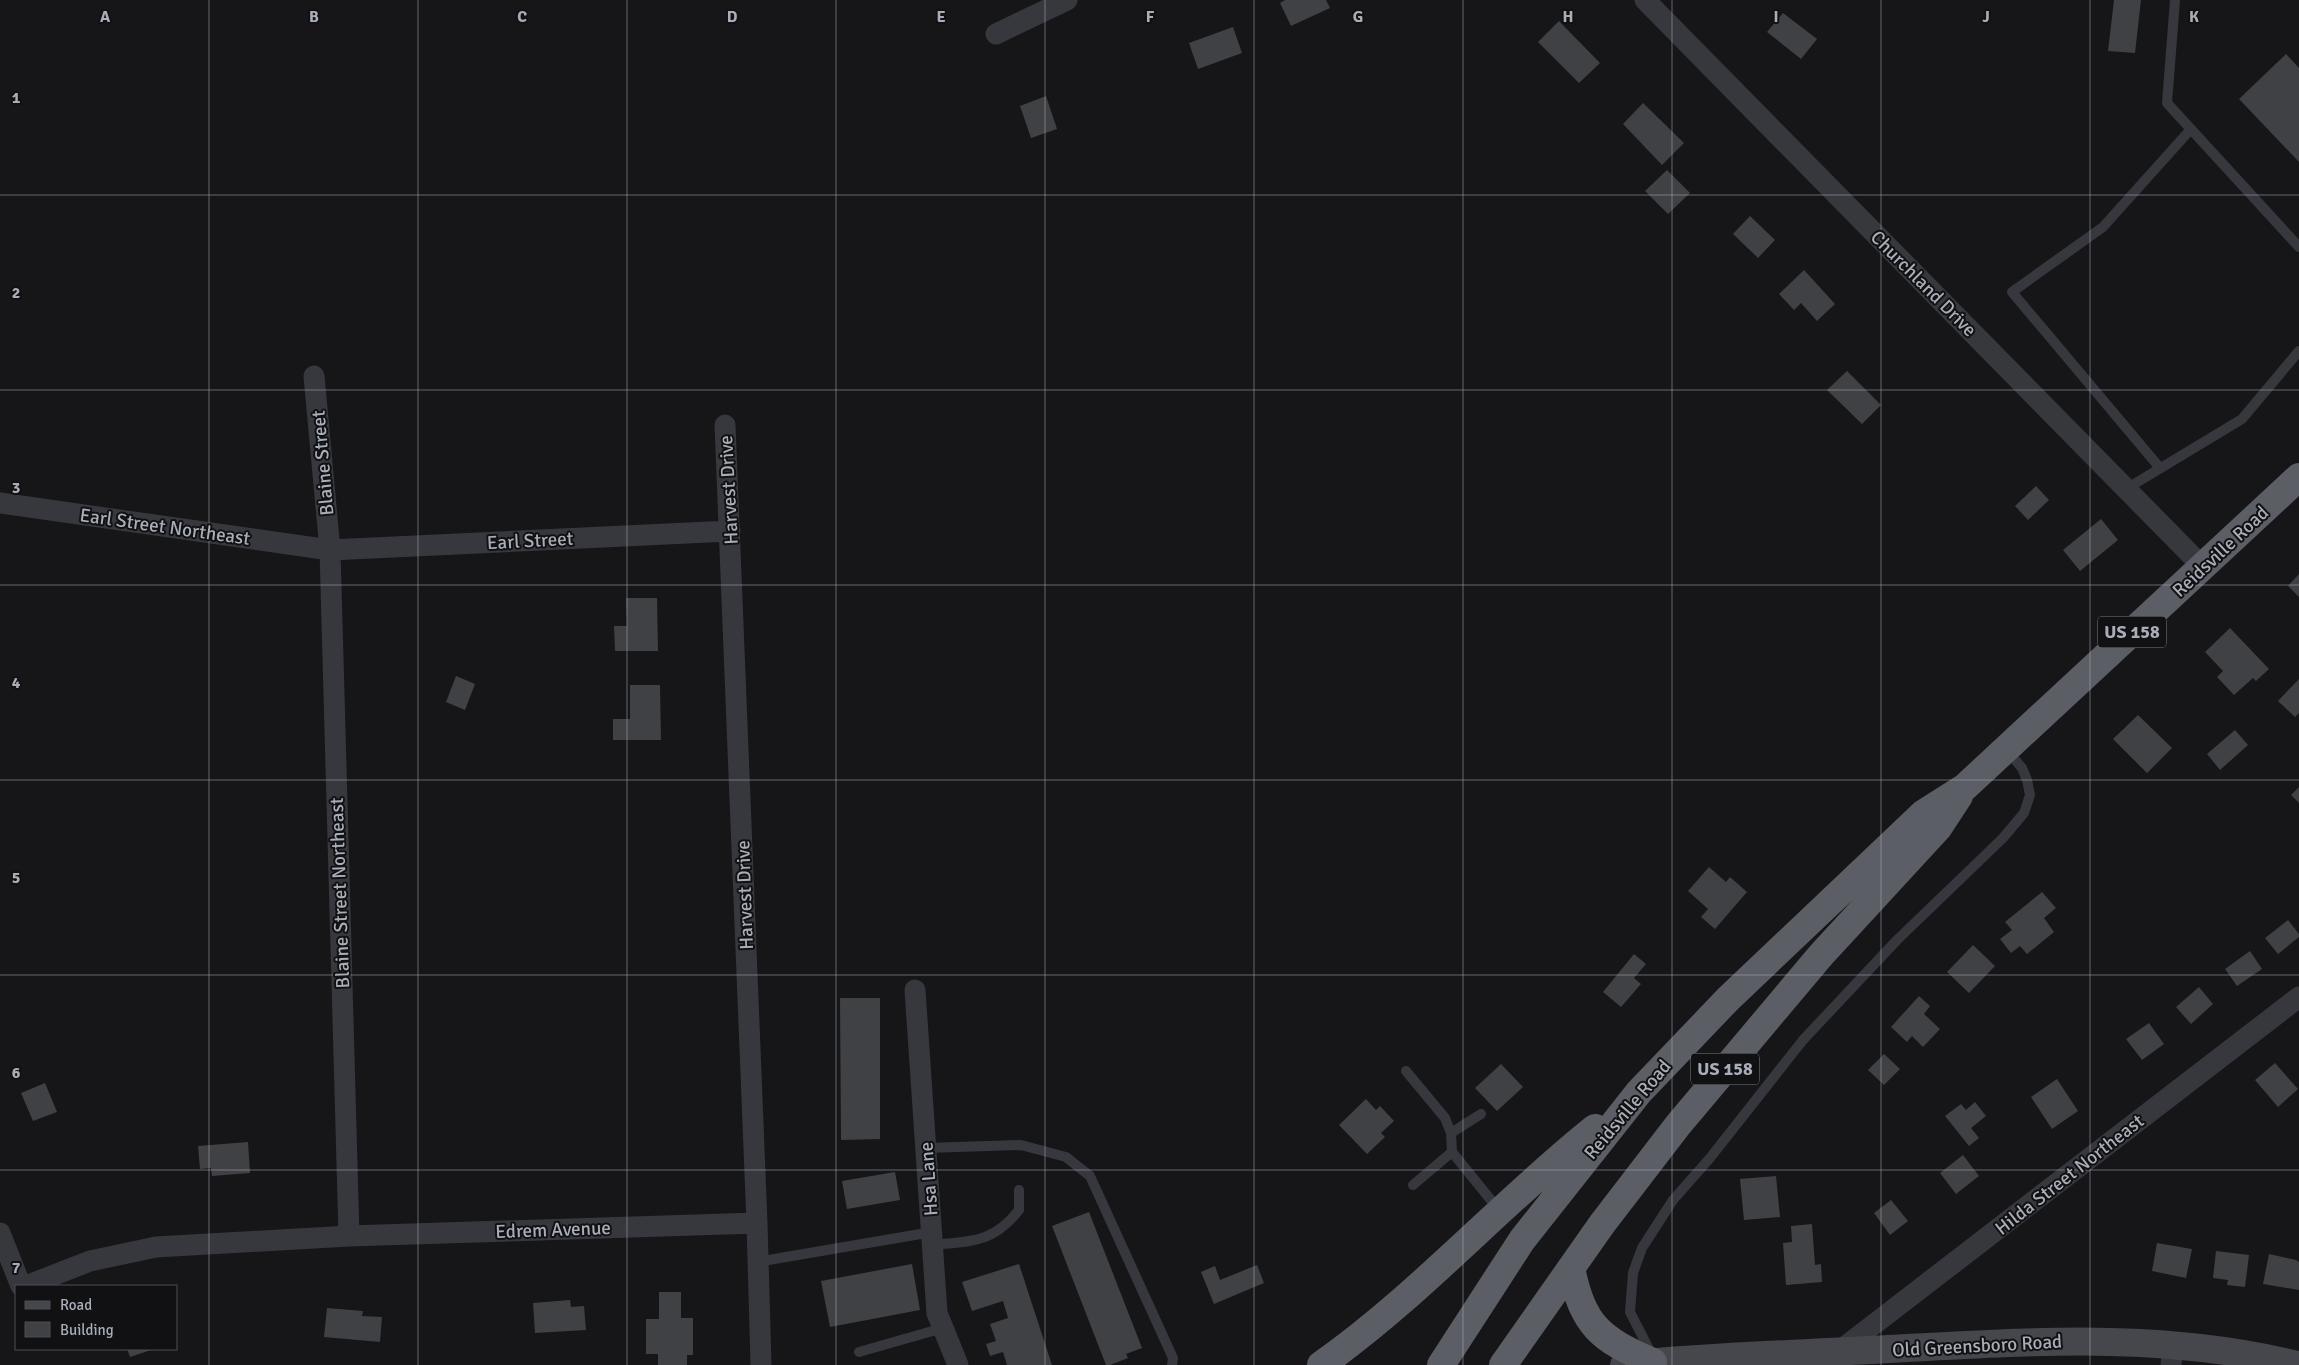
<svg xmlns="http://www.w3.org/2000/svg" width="2299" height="1365" font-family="Signika,sans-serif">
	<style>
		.building { fill: #404145 }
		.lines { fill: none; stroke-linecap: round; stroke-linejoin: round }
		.service { stroke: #37383d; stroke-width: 10 }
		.minor { stroke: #37383d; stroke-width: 21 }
		.secondary { stroke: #45474d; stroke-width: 28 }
		.trunk { stroke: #5b5e65; stroke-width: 28 }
		.grid { fill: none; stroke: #a8adb8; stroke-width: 1; stroke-opacity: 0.55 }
		.labels { text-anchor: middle; stroke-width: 4; stroke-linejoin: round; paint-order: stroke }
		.shield { fill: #111113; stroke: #7b7e86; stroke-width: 1 }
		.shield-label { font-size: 18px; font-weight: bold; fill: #a8adb8 }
		.street-label { font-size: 19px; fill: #a8adb8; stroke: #111113 }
		.grid-label { font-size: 16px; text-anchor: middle; font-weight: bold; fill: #a8adb8; stroke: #111113; stroke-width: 4; stroke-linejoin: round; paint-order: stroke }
	</style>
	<rect width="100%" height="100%" fill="#161618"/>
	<path class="building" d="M1285 0H1326L1330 8 1291 26 1280 3Z
		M2114 0H2141L2135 53 2108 51Z
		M1783 13 1817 39 1801 59 1767 32Z
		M1559 21 1600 63 1579 83 1538 42Z
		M1233 27 1242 53 1198 69 1189 43Z
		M2286 54 2299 68V162L2239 99Z
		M1046 96 1057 129 1031 138 1020 106Z
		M1643 103 1684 143 1662 165 1623 124Z
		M1667 170 1690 193 1668 214 1645 191Z
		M1750 216 1775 240 1758 258 1733 234Z
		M1804 270 1835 304 1817 321 1801 303 1794 310 1779 294Z
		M1847 371 1881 405 1862 424 1827 390Z
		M2036 486 2049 500 2028 520 2015 506Z
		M2101 519 2118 540 2080 571 2063 550Z
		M2299 574V597L2288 586Z
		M626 598H657L658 651H615L614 626H627Z
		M2230 628 2269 669 2256 681 2253 678 2234 695 2217 677 2223 671 2205 652Z
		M456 676 475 684 465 710 446 702Z
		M2299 679V713L2295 717 2278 701Z
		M630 685H660L661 740H613V719H630Z
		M2138 715 2172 748 2147 773 2113 739Z
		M2235 730 2248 745 2220 770 2207 754Z
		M2299 787V803L2291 795Z
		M1709 867 1726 882 1730 877 1747 892 1715 929 1701 917 1708 909 1688 891Z
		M2042 892 2056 908 2044 918 2054 932 2027 954 2020 946 2011 953 2000 939 2012 930 2005 922Z
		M2288 920 2299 934V937L2278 954 2265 938Z
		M1973 945 1995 966 1969 993 1947 972Z
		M2250 951 2262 969 2237 986 2225 969Z
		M1634 954 1646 964 1634 978 1641 984 1621 1007 1603 992Z
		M2199 987 2213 1004 2191 1024 2176 1007Z
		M1919 996 1930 1006 1924 1014 1940 1029 1923 1047 1912 1036 1907 1042 1891 1027Z
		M840 998H880V1139L841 1140Z
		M2149 1023 2164 1044 2142 1060 2126 1039Z
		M1884 1054 1900 1069 1884 1085 1868 1070Z
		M2275 1063 2298 1089 2278 1107 2255 1080Z
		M1501 1064 1523 1087 1497 1111 1475 1088Z
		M2057 1079 2078 1111 2052 1129 2031 1097Z
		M45 1083 57 1112 33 1121 21 1093Z
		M1366 1099 1376 1110 1380 1106 1394 1121 1381 1133 1385 1137 1367 1154 1339 1125Z
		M1975 1102 1986 1116 1971 1128 1979 1138 1969 1146 1945 1116 1961 1104 1966 1110Z
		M248 1142 250 1173 212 1176 211 1168 200 1169 198 1146Z
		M1963 1155 1979 1176 1956 1194 1940 1173Z
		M895 1172 900 1200 847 1209 842 1181Z
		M1776 1176 1780 1217 1744 1220 1740 1179Z
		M1891 1200 1908 1221 1890 1235 1874 1213Z
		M1089 1212 1142 1348 1126 1354 1128 1358 1110 1365H1106L1052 1226Z
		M1812 1224 1815 1265 1821 1264 1822 1282 1786 1285 1783 1243 1792 1242 1791 1226Z
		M2157 1243 2192 1249 2186 1278 2152 1271Z
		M2216 1251 2249 1255 2245 1287 2227 1285 2228 1280 2213 1278Z
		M2269 1254 2296 1260 2299 1262V1290L2263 1284Z
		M912 1264 920 1310 830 1327 821 1281Z
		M1019 1264 1052 1365H1007L1003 1352 990 1356 986 1344 996 1341 990 1324 1008 1318 1003 1301 972 1311 962 1282Z
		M1257 1265 1264 1283 1214 1304 1201 1272 1215 1266 1220 1280Z
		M659 1292H681V1318H693V1355H687V1365H658V1354H646V1319H659Z
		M570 1300 571 1307 584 1306 586 1330 535 1333 533 1303Z
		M327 1308 363 1311 362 1316 382 1317 380 1342 324 1337Z
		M127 1349H154L130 1357Z"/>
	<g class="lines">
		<path class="service" d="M2175 0 2167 103 2299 247
			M2160 468 2012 292 2103 227 2191 129
			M2126 489 2242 419 2299 351
			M1406 1071 1445 1118 1451 1133 1452 1152 1499 1210
			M1451 1133 1481 1114
			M926 1148 1021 1145 1066 1157 1090 1176 1173 1358 1172 1365
			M1413 1185 1452 1152
			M933 1245C972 1241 993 1243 1019 1210V1190
			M757 1262 932 1232
			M859 1352 943 1328
			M1652 1355 1630 1312 1633 1273 1642 1248 1673 1200 1710 1158 1803 1040 1897 940 2003 838 2024 813 2030 795 2027 780 2022 768 2006 749"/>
		<path class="minor" d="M1645 0 2203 567
			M996 34 1067 0
			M314 376 330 550 349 1236
			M725 425 757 1223 761 1365
			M0 503 330 550 730 531
			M915 990 937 1313 958 1365
			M0 1233 21 1286
			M26 1286 90 1261 156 1247 349 1236 757 1223
			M1838 1352 2299 997
			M2171 1365 2173 1344"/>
		<path class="secondary" d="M1624 1365C1712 1356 1800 1354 1888 1349 2026 1342 2162 1331 2297 1365"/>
		<path class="trunk" d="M1571 1268C1583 1326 1600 1339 1653 1362
			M1321 1365C1420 1295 1501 1203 1595 1128
			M1441 1365 1522 1240 1639 1092 1728 999 1924 813 1965 787 2299 477
			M1503 1365 1602 1224 1678 1125 1821 955 1938 828 1959 796"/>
	</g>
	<path class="grid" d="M209 0V1365M418 0V1365M627 0V1365M836 0V1365M1045 0V1365M1254 0V1365M1463 0V1365M1672 0V1365M1881 0V1365M2090 0V1365M0 195H2299M0 390H2299M0 585H2299M0 780H2299M0 975H2299M0 1170H2299"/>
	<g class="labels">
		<g class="shield">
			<rect x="2098" y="616.5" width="68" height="31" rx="4"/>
			<rect x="1691" y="1053.5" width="68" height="31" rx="4"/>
		</g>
		<g class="shield-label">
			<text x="2132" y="638">US 158</text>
			<text x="1725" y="1075">US 158</text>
		</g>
		<g class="street-label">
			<text transform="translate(1924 283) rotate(45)" y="7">Churchland Drive</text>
			<text transform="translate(322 463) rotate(-95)" y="7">Blaine Street</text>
			<text transform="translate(728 490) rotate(-93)" y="7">Harvest Drive</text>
			<text transform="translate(165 526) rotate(8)" y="7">Earl Street Northeast</text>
			<text transform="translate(530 540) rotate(-3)" y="7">Earl Street</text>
			<text transform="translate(2220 551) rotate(-43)" y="7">Reidsville Road</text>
			<text transform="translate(339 893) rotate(-92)" y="7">Blaine Street Northeast</text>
			<text transform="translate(744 895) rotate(-92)" y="7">Harvest Drive</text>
			<text transform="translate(1627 1109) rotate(-50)" y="7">Reidsville Road</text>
			<text transform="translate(2069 1174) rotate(-38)" y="7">Hilda Street Northeast</text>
			<text transform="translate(928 1179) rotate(-94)" y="7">Hsa Lane</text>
			<text transform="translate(553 1229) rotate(-2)" y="7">Edrem Avenue</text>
			<text transform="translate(1977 1345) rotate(-3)" y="7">Old Greensboro Road</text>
		</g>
	</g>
	<g class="grid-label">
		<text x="105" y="22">A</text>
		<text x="314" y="22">B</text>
		<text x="522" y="22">C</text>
		<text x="732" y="22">D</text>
		<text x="941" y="22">E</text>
		<text x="1150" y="22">F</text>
		<text x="1358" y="22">G</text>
		<text x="1568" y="22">H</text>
		<text x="1776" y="22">I</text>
		<text x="1986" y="22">J</text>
		<text x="2194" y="22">K</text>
		<text x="16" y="103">1</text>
		<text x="16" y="298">2</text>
		<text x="16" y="493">3</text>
		<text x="16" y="688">4</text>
		<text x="16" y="883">5</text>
		<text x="16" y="1078">6</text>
		<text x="16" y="1273">7</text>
	</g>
	<rect x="15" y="1285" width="162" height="65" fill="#111113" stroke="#4d4f55"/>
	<rect x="25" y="1301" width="25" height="8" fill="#45474d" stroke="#4d4f55"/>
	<text x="60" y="1310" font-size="15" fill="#a8adb8">Road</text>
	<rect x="25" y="1322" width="25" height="15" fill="#404145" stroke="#4d4f55"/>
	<text x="60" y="1335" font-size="15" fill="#a8adb8">Building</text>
</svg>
